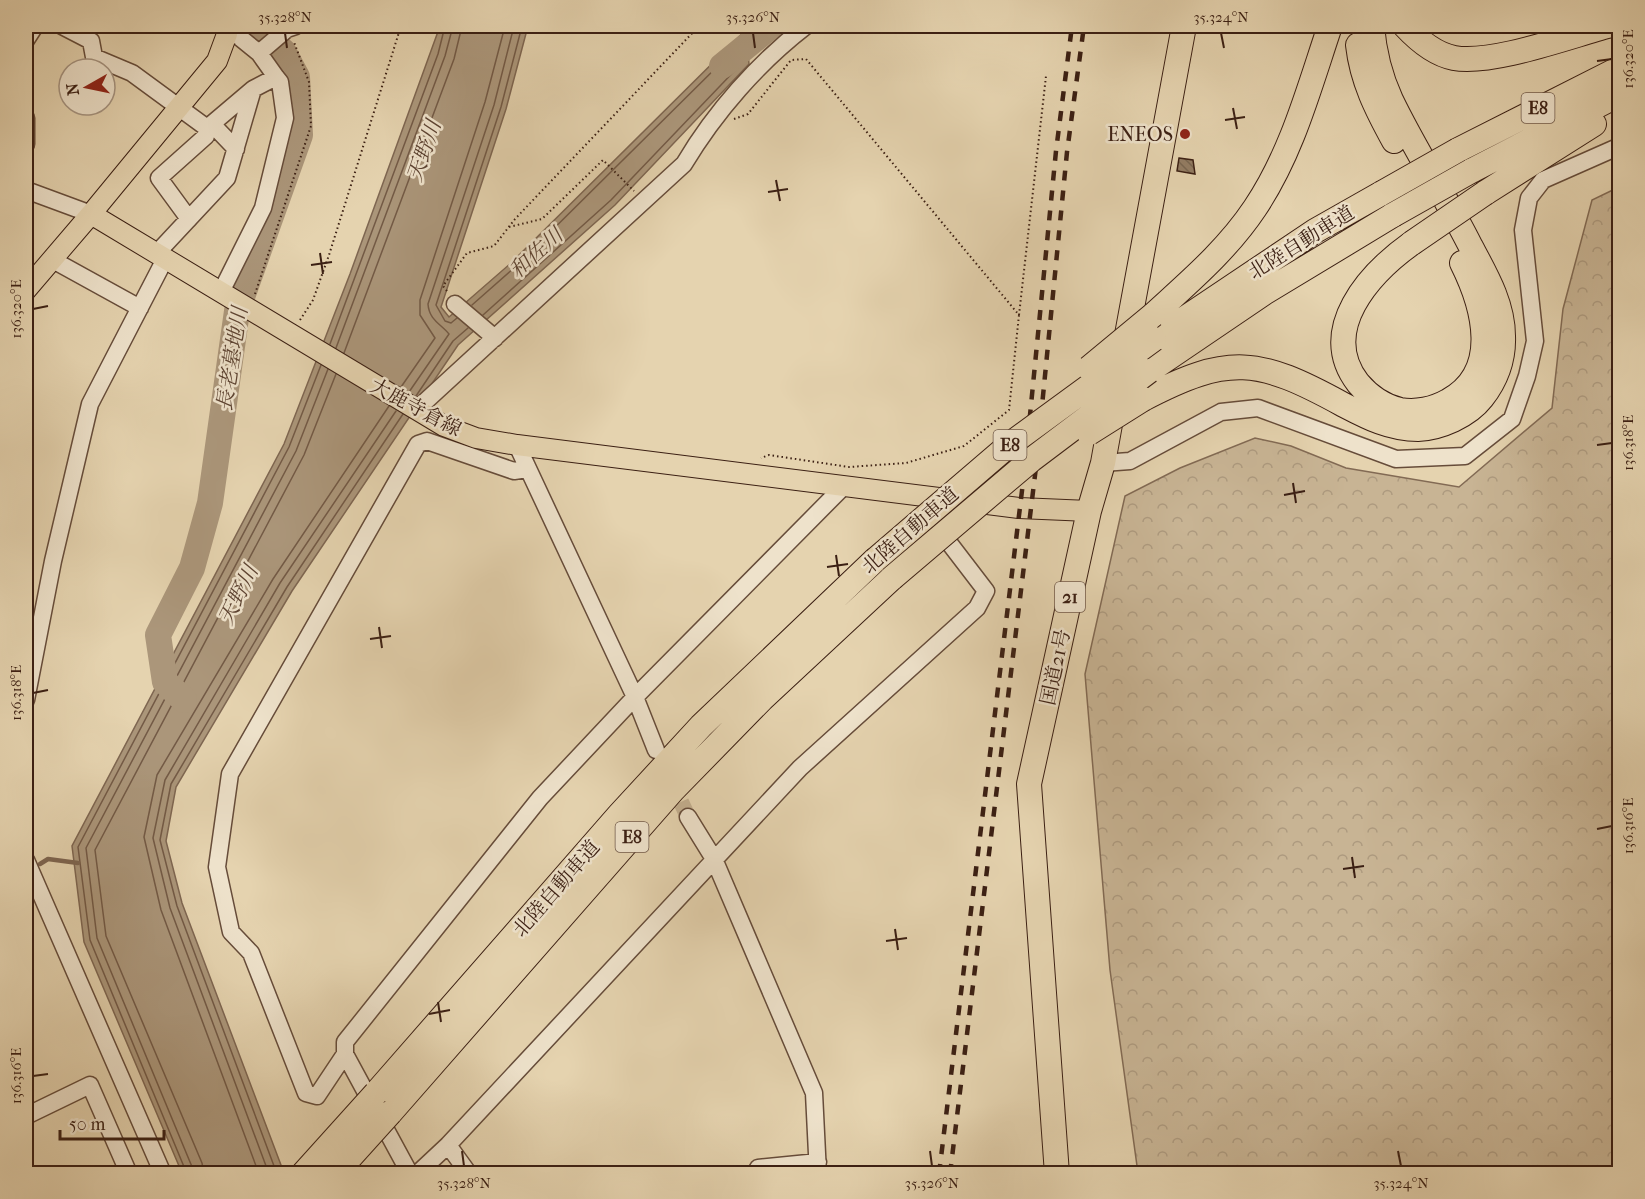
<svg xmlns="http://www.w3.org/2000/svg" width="1645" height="1199" font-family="'IM FELL French Canon','Noto Serif JP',serif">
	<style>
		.forest { fill: url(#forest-crowns); stroke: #826a54; stroke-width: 1.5 }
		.water { fill: #ab967a; stroke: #7e6651; stroke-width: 1.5 }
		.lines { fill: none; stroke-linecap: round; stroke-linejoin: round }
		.shore { stroke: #735a46; stroke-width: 1.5 }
		.stream { stroke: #7e6651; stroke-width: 4.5 }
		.river { stroke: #ab967a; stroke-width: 26 }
		.building { fill: url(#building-back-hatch); stroke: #3b1f13; stroke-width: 1.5 }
		.minor-tunnel { stroke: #c3af90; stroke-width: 16; stroke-dasharray: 16 8; stroke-linecap: butt }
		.minor-casing { stroke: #664c3a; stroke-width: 19 }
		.major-casing { stroke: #3b1f13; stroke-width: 22 }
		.highway-casing { stroke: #3b1f13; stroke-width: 26 }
		.path { stroke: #3b1f13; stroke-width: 2; stroke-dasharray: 1.5 3; stroke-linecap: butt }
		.minor { stroke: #eee2cb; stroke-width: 16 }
		.major { stroke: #e5d3af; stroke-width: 20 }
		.highway { stroke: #e5d3af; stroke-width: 24 }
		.rail { stroke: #3b1f13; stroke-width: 4.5; stroke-dasharray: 10 10; stroke-linecap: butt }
		.highway-bridge-casing { stroke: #3b1f13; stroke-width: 26; stroke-linecap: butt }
		.highway-bridge { stroke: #e5d3af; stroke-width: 24 }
		.ticks { fill: none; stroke: #3b1f13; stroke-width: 2 }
		.poi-dot { fill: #8f2418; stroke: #eee2cb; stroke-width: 2 }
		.labels { text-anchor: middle; stroke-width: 5; stroke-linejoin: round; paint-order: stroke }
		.shield { fill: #eee2cb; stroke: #715a4a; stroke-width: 1.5 }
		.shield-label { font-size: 18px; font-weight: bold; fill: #3b1f13 }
		.poi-label { font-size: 20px; fill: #3b1f13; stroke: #eee2cb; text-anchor: end }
		.street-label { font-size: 20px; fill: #3b1f13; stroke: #eee2cb }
		.water-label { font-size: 21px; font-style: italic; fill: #5d4332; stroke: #eee2cb }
		.neatline { fill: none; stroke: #3b1f13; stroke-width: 2 }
		.ticks-label { font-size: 15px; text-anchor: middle; fill: #3b1f13 }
	</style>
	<defs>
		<pattern id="forest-crowns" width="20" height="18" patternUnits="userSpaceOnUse" patternTransform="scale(1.5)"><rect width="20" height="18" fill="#c8b494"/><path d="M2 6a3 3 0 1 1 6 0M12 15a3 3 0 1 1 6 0" fill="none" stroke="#ad9a7f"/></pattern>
		<pattern id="building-back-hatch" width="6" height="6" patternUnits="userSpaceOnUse" patternTransform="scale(1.5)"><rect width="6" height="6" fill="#937d64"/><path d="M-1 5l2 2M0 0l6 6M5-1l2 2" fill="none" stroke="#796651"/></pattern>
	</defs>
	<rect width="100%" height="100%" fill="#e5d3af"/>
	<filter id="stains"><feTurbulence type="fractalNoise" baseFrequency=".00333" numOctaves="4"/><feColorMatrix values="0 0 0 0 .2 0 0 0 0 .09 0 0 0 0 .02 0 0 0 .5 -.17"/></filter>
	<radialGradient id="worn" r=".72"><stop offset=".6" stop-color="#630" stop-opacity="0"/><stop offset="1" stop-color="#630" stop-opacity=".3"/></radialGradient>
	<path class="forest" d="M1619 187V1173H1138L1110 970 1085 674 1125 496 1180 468 1255 438 1291 446 1346 468 1459 487 1552 408 1563 309 1592 200Z"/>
	<path class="water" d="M440 26H528L506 109 441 307 449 317 511 263 746 30 749 64 615 205 458 345 292 591 176 787 166 841 182 903 284 1173H182L84 942 72 846 284 444 350 274Z"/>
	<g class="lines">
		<path class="shore" d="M472 305 515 267 737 47H741L742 63 611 200 483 315
			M457 318 451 323 445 321 436 305 501 107 522 26
			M330 344 438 54 445 26
			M336 348 445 56 453 26
			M344 353 454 59 462 26
			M401 387 435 338 420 315V300L485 102 505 26
			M409 392 449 334C441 324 429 320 428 304L494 105 514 26
			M416 396 453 341 468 328
			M187 1174 90 940 78 847 289 447 321 365
			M195 1174 97 938 86 848 296 451 328 369
			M204 1174 202 1163 106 936 95 850 304 455 336 374
			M259 1174 161 910 144 837 157 775 273 579 389 406
			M269 1174 170 908 153 838 165 780 280 583 396 411
			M277 1174 177 906 160 840 171 784 287 587 403 414"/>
		<path class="stream" d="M40 864 48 859 78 863"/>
		<path class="river" d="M722 66 771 26
			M184 700 165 682 158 635 192 568 210 503 237 311 300 135 297 77 283 51 252 26"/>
	</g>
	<path class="building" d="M1179 158 1193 160 1195 174 1177 171Z"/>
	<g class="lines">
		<path class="minor-tunnel" d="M671 780 688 817"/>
		<g class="minor-casing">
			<path id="minor" d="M62 26 91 41 94 57 132 73 207 128 253 89
				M26 40 35 26
				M259 53 287 29 296 26
				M26 118V144
				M212 124 236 149
				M26 190 91 214
				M189 219 159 178 206 136 207 128
				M157 253 227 178 253 89 276 77
				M51 259 140 308
				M221 292 263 208 285 118 280 82 276 77 259 53 238 36 227 34
				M455 304 495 338
				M416 410 684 164C715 112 758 63 806 26
				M517 445 635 697 656 750
				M1103 463 1130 461 1221 412 1258 408 1396 459 1465 456 1512 419 1527 376 1535 341 1523 230 1529 198 1543 180 1620 146
				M26 700 53 561 90 404 165 259
				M688 817 714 859 814 1093 818 1174
				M26 860 163 1174
				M345 1054V1042L540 798 635 697 844 486
				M26 1116 90 1085 129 1174
				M448 1145 469 1174
				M410 1174 345 1054 317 1096 306 1093 251 953 231 932 217 867 230 774 418 444 427 441 514 471 527 469
				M417 1174 448 1145 800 768 977 608 986 591 937 527
				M758 1174V1168L818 1162"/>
		</g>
		<g class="major-casing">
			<path id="major" d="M226 26 227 34 217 61 91 214 444 426 476 438 517 445 1019 508 1089 511
				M26 290 91 214"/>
		</g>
		<g class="highway-casing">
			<path id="highway" d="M1405 26C1418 40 1434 54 1454 58 1492 65 1570 36 1608 26
				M1358 45C1362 81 1377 110 1394 141
				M1458 150 1620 68
				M1471 171 1620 94
				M1485 193 1594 124
				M1412 243C1370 273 1317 330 1358 383 1369 396 1383 406 1400 410 1416 413 1434 409 1448 401 1502 372 1484 307 1462 263
				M1153 315C1189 282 1227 250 1255 208 1292 153 1309 88 1330 26
				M1154 339 1315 231 1382 193
				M1124 351 1184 26
				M1149 371 1264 293 1393 215
				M1143 399C1229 354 1258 358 1342 404 1367 417 1389 429 1418 429 1440 428 1468 416 1482 398 1496 380 1504 360 1503 336 1503 304 1486 275 1471 247 1446 197 1415 150 1391 100 1380 76 1374 51 1372 26
				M376 1093 619 815 701 726 875 560
				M390 1113 673 790 762 699 892 578
				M1057 1174 1029 784 1089 511 1103 463 1114 402"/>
		</g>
		<path class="path" d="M734 119 748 114 791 60 806 59 1019 315 1009 410 964 446 906 463 849 467 769 455 761 458
			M509 227 542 219 603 160 634 191
			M447 291 443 286 467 253 494 246 515 219 699 26
			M255 294 311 126 309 82 294 42
			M1019 315 1046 76
			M300 320 313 300 329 255 401 26"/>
		<use href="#minor" class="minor"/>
		<use href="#major" class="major"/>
		<use href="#highway" class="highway"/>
		<path class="rail" d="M939 1174 1025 466 1056 151 1072 26
			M950 1174 1036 467 1067 152 1084 26"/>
		<g class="highway-bridge-casing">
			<path id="highway-bridge" d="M1382 193 1458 150
				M1393 215 1471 171
				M1412 243 1485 193
				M1089 368 1153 315
				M1089 433 1143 399
				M875 560 1009 445 1154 339
				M892 578 1031 460 1149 371
				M303 1174 376 1093
				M335 1174 390 1113"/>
		</g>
		<use href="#highway-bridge" class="highway-bridge"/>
	</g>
	<path class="ticks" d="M285 33 287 48M753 33 755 48M1221 33 1224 48M1597 61 1612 59M1233 108 1237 129M1225 120 1245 117M776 180 780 201M768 192 788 189M320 253 323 274M311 265 332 262M33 309 48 306M1597 445 1612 443M1293 483 1296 503M1284 495 1305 491M836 555 839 576M827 567 848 564M379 627 382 648M370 639 391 636M33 693 48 690M1597 829 1612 826M1352 857 1355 878M1343 869 1364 866M895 929 898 950M886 941 907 938M438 1002 441 1022M429 1014 450 1010M33 1076 48 1074M462 1151 464 1166M930 1151 932 1166M1398 1151 1401 1166"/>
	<circle class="poi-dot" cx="1185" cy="134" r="6"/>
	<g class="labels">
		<g class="shield">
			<rect x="1521.5" y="93" width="33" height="30" rx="4.5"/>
			<rect x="993.5" y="430" width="33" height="30" rx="4.5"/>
			<rect x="1055" y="582" width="30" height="30" rx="4.5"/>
			<rect x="615.5" y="822" width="33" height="30" rx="4.5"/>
		</g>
		<g class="shield-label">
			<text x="1538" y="114">E8</text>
			<text x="1010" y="451">E8</text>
			<text x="1070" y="603">21</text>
			<text x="632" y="843">E8</text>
		</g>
		<g class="poi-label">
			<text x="1173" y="141">ENEOS</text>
		</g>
		<g class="street-label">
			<text transform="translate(1301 242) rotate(-32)" y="7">北陸自動車道</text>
			<text transform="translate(416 407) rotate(28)" y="7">大鹿寺倉線</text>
			<text transform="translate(910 530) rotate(-41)" y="7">北陸自動車道</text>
			<text transform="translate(1055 667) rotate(-78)" y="7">国道21号</text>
			<text transform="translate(556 888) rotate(-49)" y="7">北陸自動車道</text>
		</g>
		<g class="water-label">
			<text transform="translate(424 151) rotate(-71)" y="7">天野川</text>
			<text transform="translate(536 253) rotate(-42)" y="7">和佐川</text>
			<text transform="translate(232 359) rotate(-81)" y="7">長老墓地川</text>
			<text transform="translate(238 595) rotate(-64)" y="7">天野川</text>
		</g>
	</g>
	<rect width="1645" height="1199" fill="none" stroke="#e5d3af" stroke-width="66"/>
	<g transform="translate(87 87) rotate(261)"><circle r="28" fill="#eee2cb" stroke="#a69481" stroke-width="1.5"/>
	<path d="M0-4.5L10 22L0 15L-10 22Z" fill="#8f2418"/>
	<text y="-9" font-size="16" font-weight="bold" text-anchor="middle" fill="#3b1f13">N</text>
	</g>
	<path d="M60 1130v9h104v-9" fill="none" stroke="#3b1f13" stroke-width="3"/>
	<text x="69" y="1130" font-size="18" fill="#3b1f13" stroke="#eee2cb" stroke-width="4.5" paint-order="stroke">50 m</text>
	<rect x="33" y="33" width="1579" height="1133" class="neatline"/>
	<g class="ticks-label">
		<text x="285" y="22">35.328°N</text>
		<text x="753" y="22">35.326°N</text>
		<text x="1221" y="22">35.324°N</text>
		<text transform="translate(1628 59) rotate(-90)" y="5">136.320°E</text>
		<text transform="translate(16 309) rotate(-90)" y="5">136.320°E</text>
		<text transform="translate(1628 443) rotate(-90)" y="5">136.318°E</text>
		<text transform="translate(16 693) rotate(-90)" y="5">136.318°E</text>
		<text transform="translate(1628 826) rotate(-90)" y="5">136.316°E</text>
		<text transform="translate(16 1076) rotate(-90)" y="5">136.316°E</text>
		<text x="464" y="1188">35.328°N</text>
		<text x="932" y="1188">35.326°N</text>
		<text x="1401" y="1188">35.324°N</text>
	</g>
	<rect width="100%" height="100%" filter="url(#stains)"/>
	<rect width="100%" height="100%" fill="url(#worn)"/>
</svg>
